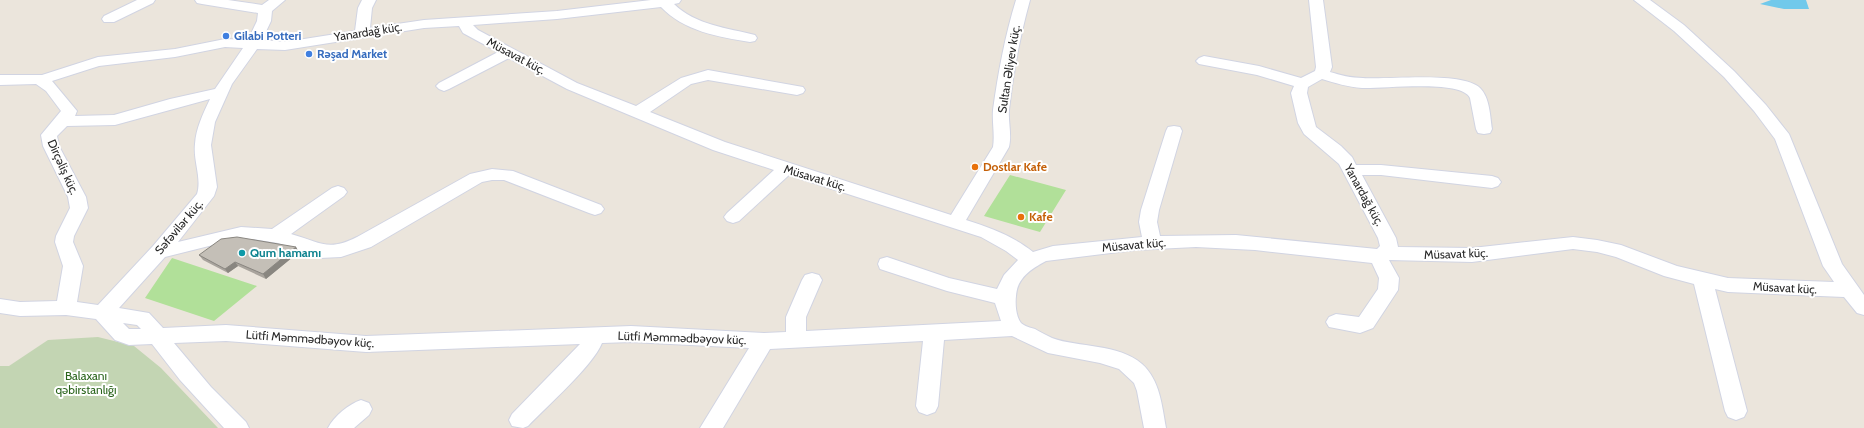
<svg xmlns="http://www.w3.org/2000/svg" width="1864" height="428" font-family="Cabin,sans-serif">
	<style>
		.green { fill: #b1e099 }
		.cemetery { fill: #c3d5b3 }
		.water { fill: #71c9eb }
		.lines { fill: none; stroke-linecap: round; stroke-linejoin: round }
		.minor-casing { stroke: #d1d4e2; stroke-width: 2 }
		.minor { fill: #fff; fill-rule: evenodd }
		.wall { fill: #a9a49d }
		.shaded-wall { fill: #898680 }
		.building { fill: #c4bfb7; stroke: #898680 }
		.shop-dot { fill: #3f7fe0; stroke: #fff; stroke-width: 1.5 }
		.food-dot { fill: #e8710a; stroke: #fff; stroke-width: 1.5 }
		.culture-dot { fill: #0f9aa8; stroke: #fff; stroke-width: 1.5 }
		.labels { text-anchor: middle; stroke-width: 4; stroke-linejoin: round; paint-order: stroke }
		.street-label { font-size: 12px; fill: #292929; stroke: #fff }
		.shop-label { font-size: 12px; font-weight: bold; fill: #366cbe; stroke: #fff; text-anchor: start }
		.food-label { font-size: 12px; font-weight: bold; fill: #c56008; stroke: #fff; text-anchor: start }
		.culture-label { font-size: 12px; font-weight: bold; fill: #0d838f; stroke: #fff; text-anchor: start }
		.park-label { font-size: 12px; fill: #2a641c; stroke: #fff }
	</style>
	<rect width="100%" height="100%" fill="#ebe5dc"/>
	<path class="green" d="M1010 175 1066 190 1040 232 984 216Z
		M172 258 257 286 214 321 145 298Z"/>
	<path class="cemetery" d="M98 337 134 346 161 368 218 428H0V366H9L48 340Z"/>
	<path class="water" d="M1771 0H1806L1809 9H1784L1760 4Z"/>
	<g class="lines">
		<g class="minor-casing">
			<path id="minor" d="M137 0H155L153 3 114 22H104L102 19 104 16Z
				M195 0H228L262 5 269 0H285L272 11 271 21 262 40 285 42 355 31 358 8 362 0H376L372 8 370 28 424 20 557 11 651 0H681L679 3 674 4C695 25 728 28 755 35L757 38 755 41 750 42C718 37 684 31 661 7L557 19 473 25 478 30 577 83 636 106 681 78 708 70 803 87 805 90 803 93 797 95 708 80 691 84 650 112 725 142 951 215 993 147C995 135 992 122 993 110 998 73 1005 36 1016 0H1030C1020 36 1013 73 1009 110 1008 122 1012 134 1009 147L966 220C991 228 1013 236 1033 252L1053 246 1142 237 1139 222 1141 210 1166 131 1168 127 1174 126 1180 127 1182 131 1159 210 1157 222 1160 236 1236 235 1377 249 1380 246 1378 238 1339 164 1304 134 1298 123 1291 93 1294 86 1257 75 1199 64 1196 61 1199 58 1204 56 1259 66 1301 78 1315 71 1316 67 1309 0H1323L1332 67 1330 72C1340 75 1351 78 1363 78 1388 80 1462 71 1480 88 1490 98 1490 116 1492 129L1490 133 1484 134 1478 133 1476 129 1470 98C1462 79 1381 89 1362 88 1348 87 1335 83 1322 79L1308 87 1307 93 1316 127 1341 146 1352 157 1356 165H1381L1492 176 1498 178 1501 182 1498 186 1492 188 1381 175H1362L1396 238 1398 247 1472 248 1573 237 1597 240 1621 245 1677 266 1728 278 1834 282 1823 266 1775 139 1754 111 1724 77 1674 31 1634 0H1650L1684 25 1734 71 1766 105 1789 134 1842 264 1864 295V315L1857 313 1844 297 1728 292 1715 289 1747 411 1744 417 1736 420 1728 417 1725 411 1694 284 1664 276 1616 257 1597 252 1573 249 1472 262 1389 260 1399 278 1398 290 1373 328 1360 333 1329 327 1326 322 1329 317 1336 314 1359 317 1378 289 1379 278 1372 263 1255 250 1196 247 1135 250 1046 261C1031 269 1017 278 1016 296 1015 304 1016 317 1021 323 1024 326 1031 328 1035 329 1040 332 1046 335 1052 338 1079 348 1118 343 1142 364 1160 380 1162 406 1166 428H1144L1137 391 1134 383 1119 369 1100 363 1048 353 1012 336 944 340 938 406 935 412 927 415 919 412 916 406 923 341 770 349 723 428H700L749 348 631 342 602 343C592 367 547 406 528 426L523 428 512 426 509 420 512 414 580 344 366 352 226 341 174 343 211 387 246 422 249 428H224L180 380 152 344 129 345 115 340 96 319 66 315 20 316 0 313V299L20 302 57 301 63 266 55 242 56 236 70 208 68 197 43 146 41 135 61 111 46 91 36 84 0 85V75H42L98 57 175 49 225 39 248 40 257 21 258 13 202 4 197 3ZM459 26 463 33 498 52 439 83 436 86 439 89 444 91 449 89 509 58 567 89 713 150 774 170 727 213 724 217 727 221 733 223 739 221 789 175 981 237 1006 251 1018 260 1004 275 997 289 949 278 887 257 880 259 878 264 880 269 947 291 995 303 1001 321 806 331V317L822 280 819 275 812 273 805 275 802 280 786 317V332L764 333 631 326 366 336 226 325 163 328 149 313 119 308 165 257 229 241 253 239 278 243 320 258 341 257 371 247 482 182 492 180H504L589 213 595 215 601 213 604 209 601 205 513 171 492 169 470 174 357 237C328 252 320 242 291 234L344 196 347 192 344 188 338 186 332 188 272 229 241 227 178 242 214 196 217 187 211 145 215 122 232 84 257 49 285 50 424 28ZM225 47 243 48 215 89 170 99 114 115 75 116 77 111 52 81 99 66 175 57ZM210 99C203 114 196 128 195 144 193 161 202 178 197 194L153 246 98 305 77 302 83 266 73 242 74 236 88 208 86 197 59 146 57 136 67 126 115 125ZM123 323 137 325 141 329H129Z
				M361 400 369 403 372 409 369 415 354 428H328C334 416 349 404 361 400Z"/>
		</g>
		<use href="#minor" class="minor"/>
	</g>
	<path class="wall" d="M296 247 299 252 266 279 238 266 228 273 203 260 199 255Z"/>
	<path class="shaded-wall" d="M296 247 299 252 266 279 263 274Z
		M235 262 238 266 228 273 225 269Z"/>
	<path class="building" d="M237 237 296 247 263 274 235 262 225 269 199 255 221 239Z"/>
	<g class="shop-dot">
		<circle cx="226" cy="36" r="4"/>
		<circle cx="309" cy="54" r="4"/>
	</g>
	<g class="food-dot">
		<circle cx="975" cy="167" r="4"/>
		<circle cx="1021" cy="217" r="4"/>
	</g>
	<circle class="culture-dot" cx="242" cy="253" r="4"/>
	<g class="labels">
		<g class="street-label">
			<text transform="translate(368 32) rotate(-9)" y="4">Yanardağ küç.</text>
			<text transform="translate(516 56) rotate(28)" y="4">Müsavat küç.</text>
			<text transform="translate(1009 69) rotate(-81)" y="4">Sultan Əliyev küç.</text>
			<text transform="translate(63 167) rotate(66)" y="4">Dirçəliş küç.</text>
			<text transform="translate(815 178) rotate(17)" y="4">Müsavat küç.</text>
			<text transform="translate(1364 195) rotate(61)" y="4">Yanardağ küç.</text>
			<text transform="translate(179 227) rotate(-50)" y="4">Səfəvilər küç.</text>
			<text transform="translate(1134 245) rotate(-5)" y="4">Müsavat küç.</text>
			<text transform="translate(1456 254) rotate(-2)" y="4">Müsavat küç.</text>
			<text transform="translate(1785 288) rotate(3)" y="4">Müsavat küç.</text>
			<text transform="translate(682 338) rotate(2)" y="4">Lütfi Məmmədbəyov küç.</text>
			<text transform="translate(310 339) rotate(4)" y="4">Lütfi Məmmədbəyov küç.</text>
		</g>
		<g class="shop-label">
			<text x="234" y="40">Gilabi Potteri</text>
			<text x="317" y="58">Rəşad Market</text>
		</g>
		<g class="food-label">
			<text x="983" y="171">Dostlar Kafe</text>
			<text x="1029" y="221">Kafe</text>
		</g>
		<g class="culture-label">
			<text x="250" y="257">Qum hamamı</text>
		</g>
		<g class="park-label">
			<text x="86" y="380">Balaxanı<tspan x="86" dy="14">qəbirstanlığı</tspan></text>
		</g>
	</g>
</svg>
